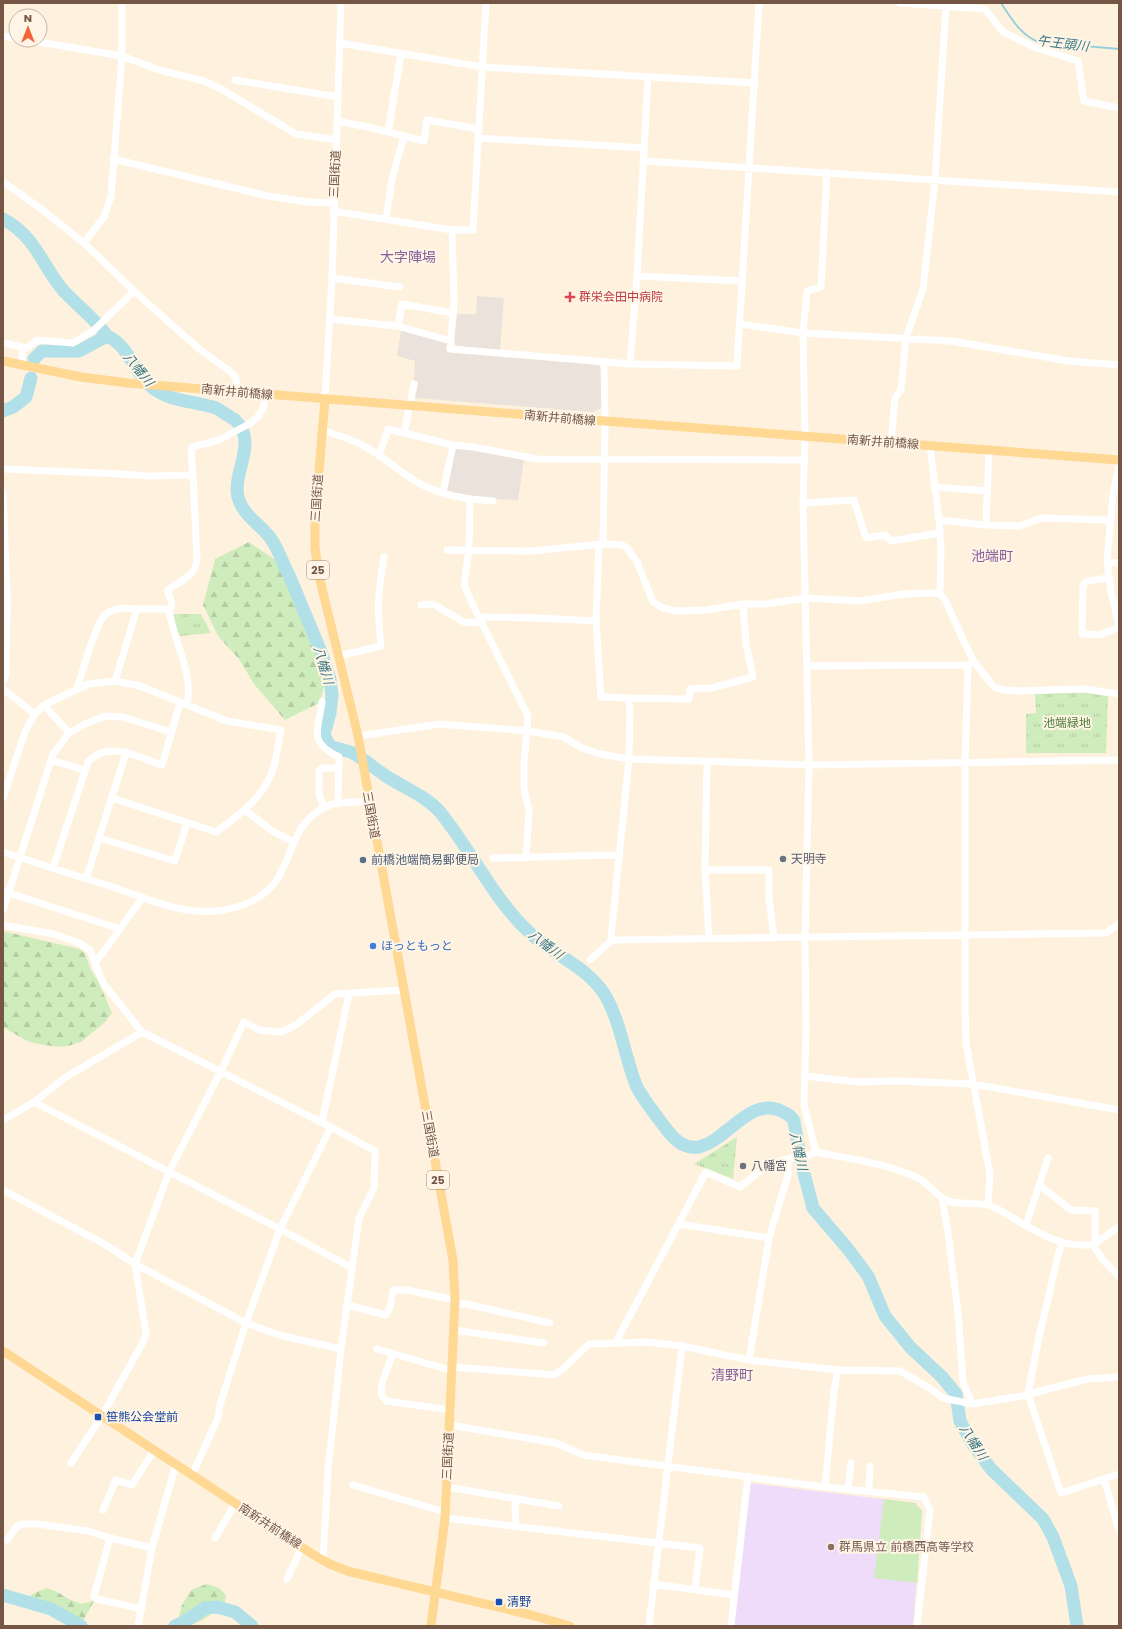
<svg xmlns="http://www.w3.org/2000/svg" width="1122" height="1629" font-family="Poppins,'Noto Sans JP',sans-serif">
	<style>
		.industrial { fill: #ebe3db }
		.education { fill: #efdbfa }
		.grass { fill: #cfecbc }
		.forest { fill: url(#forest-firs) }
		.park { fill: url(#park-tufts) }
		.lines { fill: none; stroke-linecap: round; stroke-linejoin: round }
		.stream { stroke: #97d0db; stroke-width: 2 }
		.river { stroke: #b2e0e8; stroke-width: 13 }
		.minor { stroke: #fff; stroke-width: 7 }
		.major { stroke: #ffd894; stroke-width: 9 }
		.health-dot { fill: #e0444e; stroke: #fff5e6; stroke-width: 1.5 }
		.worship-dot { fill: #6b7280; stroke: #fff5e6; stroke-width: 1.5 }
		.service-dot { fill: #5c6f8a; stroke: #fff5e6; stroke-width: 1.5 }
		.shop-dot { fill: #3f7fe0; stroke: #fff5e6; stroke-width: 1.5 }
		.transit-dot { fill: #1a4fb4; stroke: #fff5e6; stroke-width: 1.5 }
		.education-dot { fill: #8d6e63; stroke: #fff5e6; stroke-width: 1.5 }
		.labels { text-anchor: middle; stroke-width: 4; stroke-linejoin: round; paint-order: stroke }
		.shield { fill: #fff5e6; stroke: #9e8675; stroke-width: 1 }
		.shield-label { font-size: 11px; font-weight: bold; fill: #755645 }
		.street-label { font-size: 12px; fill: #755645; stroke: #fff5e6 }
		.health-label { font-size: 12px; fill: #be3a42; stroke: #fff5e6; text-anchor: start }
		.park-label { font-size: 12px; fill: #4e7c3b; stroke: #fff5e6 }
		.worship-label { font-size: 12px; fill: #5b616d; stroke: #fff5e6; text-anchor: start }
		.service-label { font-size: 12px; fill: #4e5e75; stroke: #fff5e6; text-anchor: start }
		.shop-label { font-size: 12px; fill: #366cbe; stroke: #fff5e6; text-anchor: start }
		.transit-label { font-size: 12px; fill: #164399; stroke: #fff5e6; text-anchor: start }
		.education-label { font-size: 12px; fill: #785e54; stroke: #fff5e6; text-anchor: start }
		.water-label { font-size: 13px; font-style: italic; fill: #3a7784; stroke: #fff5e6 }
		.quarter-label { font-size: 14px; fill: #865f9a; stroke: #fff5e6 }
	</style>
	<defs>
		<pattern id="forest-firs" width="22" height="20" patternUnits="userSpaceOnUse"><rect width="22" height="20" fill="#cfecbc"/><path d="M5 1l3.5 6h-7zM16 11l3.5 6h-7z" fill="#b5cca3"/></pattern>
		<pattern id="park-tufts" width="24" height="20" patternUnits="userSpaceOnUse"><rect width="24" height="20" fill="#cfecbc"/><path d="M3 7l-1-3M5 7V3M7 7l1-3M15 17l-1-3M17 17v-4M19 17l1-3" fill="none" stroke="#b5cca3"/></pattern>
	</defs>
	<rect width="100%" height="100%" fill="#fef2de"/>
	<path class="industrial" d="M477 296 504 298 500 350 457 346 454 343 457 314H476Z
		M401 330 448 343 447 351 599 365 601 368 602 408 593 412 415 398 418 382 414 381 415 361 397 356Z
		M455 448H468L524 460 518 500 494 499 449 492 446 490Z"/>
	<path class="education" d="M749 1483 915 1503 922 1511 913 1626H733Z"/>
	<path class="grass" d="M884 1499 915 1503 922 1511 917 1583 874 1578Z"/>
	<path class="forest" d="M249 542 277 561 294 594 304 627 330 668 319 703 285 720 254 684 239 659 218 636 203 605 215 559Z
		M3 931 79 949 85 953 90 968 99 983 112 1013 105 1022 81 1042 68 1046 59 1047 38 1044 27 1041 3 1027Z
		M207 1584 219 1588 226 1595 224 1605 212 1602 198 1607 178 1620 182 1605 191 1590Z
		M47 1588C59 1591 67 1600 79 1603 84 1605 89 1601 94 1601L82 1623 61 1610 30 1597 32 1594Z
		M213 1611C208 1619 192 1626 183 1626L207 1612Z"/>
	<path class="park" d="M173 614H201L211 633 180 636 173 622Z
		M1082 692 1108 696 1106 753H1026V714L1036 713 1035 694Z
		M737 1137 733 1179 694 1164Z"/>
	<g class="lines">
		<path class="stream" d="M1001 3C1011 18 1021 36 1039 42L1119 49"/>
		<path class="river" d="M3 219C35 236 41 263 62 289 76 305 95 318 107 336 130 346 134 374 153 388 171 402 195 401 216 408 220 410 225 414 229 416 231 418 235 419 236 421 258 443 232 473 238 497 243 517 264 526 273 542 280 553 283 565 289 575L321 652 330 679 332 696 330 713 324 735 330 746C337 749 346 750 353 753 364 759 375 769 386 776 404 788 426 796 440 812 472 851 494 901 532 935 556 956 587 967 605 995 620 1020 625 1057 636 1085 641 1097 659 1119 667 1130 708 1185 739 1090 781 1111 787 1114 791 1115 794 1121L801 1162 813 1208 848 1249 868 1276 885 1316 910 1347 942 1377 956 1394 960 1421 972 1443 991 1469 1043 1519 1053 1537 1071 1586 1077 1626
			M34 359 42 351H79L107 336
			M3 411 13 407 26 397 31 378
			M3 1595 51 1609 81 1626
			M175 1626 187 1620 205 1608 217 1607 235 1612 252 1626"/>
		<path class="minor" d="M900 3 985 9 1003 32 1034 47 1078 61 1084 101 1119 108
			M3 36 16 38
			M27 40 122 56 159 70 204 81 221 89 296 134 337 140
			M340 43 482 67 755 83
			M401 54 388 132 424 141 427 120 479 129
			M235 80 338 97
			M337 121 368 127 388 132
			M478 138 644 148
			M113 159 268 196 308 202 333 203
			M644 161 1119 192
			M3 182 40 208 84 243 134 291 198 348 232 373 236 378 237 392
			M333 211 452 230H473L486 3
			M386 219 392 179 404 136
			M452 230 454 301 450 349 630 364 737 366 759 3
			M84 243 104 217 111 196 122 56V3
			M637 276 742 281
			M332 278 400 287
			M330 319 397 326 451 341
			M740 324 803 333 951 341 1069 361 1119 365
			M398 326 402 304 453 313
			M3 343 27 348 37 340 73 343 93 331 134 291
			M630 364 637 276 648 77
			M21 365 23 348
			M325 399 332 278 341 3
			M322 430C337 435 352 439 366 447 382 456 396 469 412 479 429 490 450 496 470 499L469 550 464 584 471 601 528 716 524 764V788L529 811 526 858
			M404 433 414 384
			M891 443 895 398 901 390 906 338 923 289 935 180 946 6
			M930 446 939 520 986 525 989 450
			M379 456 388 429 453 445 473 447 537 459 805 460
			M1119 466 1113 494 1107 562 1111 591 1119 626
			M3 469 122 474 149 476 193 475
			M934 487 987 491
			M3 493 7 594 6 674 3 682
			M443 493 453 445
			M470 499 493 501
			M803 503 854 500 866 538 885 535 891 541 939 533
			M939 520 941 549 940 594
			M986 525 1020 526 1041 518 1110 520
			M599 544 596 621 601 697 628 698 630 708 629 759 611 937 612 940 1106 933 1119 924
			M603 544 622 545 627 548 637 562 653 602 663 608 676 611 707 610 743 604H766L806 598 860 601 904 594 934 593 940 594 945 600 966 646 974 662 994 687 1004 690 1017 691 1084 689 1119 694
			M447 550 531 551 603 544 605 421 604 362
			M1107 562 1119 563
			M1109 578 1087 581 1083 585 1082 634 1100 635 1119 627
			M421 605 433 604 464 622 482 623
			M137 609H169
			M479 617 537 618 596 621
			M338 656 381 646C377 612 378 590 384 557
			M974 662 968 665 965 762V1009L966 1043 990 1174 988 1205
			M807 666 968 665
			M3 689 35 714
			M77 689C82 674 96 620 107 613 117 607 126 608 137 609L115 681
			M628 698 689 699 690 689 711 688 753 677 746 644 743 604
			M322 702C318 732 308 742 339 757L338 804
			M44 705 69 733
			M187 705C194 672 173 641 169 609L172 606C172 600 168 596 168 590 181 579 195 578 197 559L193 475 191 453 192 447 219 440 249 424 258 417 264 406 265 394
			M358 736 440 724 528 731 564 737 582 748 600 754 629 759 729 762 809 765 1119 760
			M51 760 84 770
			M707 762 705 870 709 939
			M3 798 25 732 35 714 44 705 88 684 115 681 140 686 227 721 281 730C278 743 277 759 272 772 262 799 239 815 216 832L112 798
			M324 808 319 794V771L322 768H339
			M245 810 272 831 294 842
			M99 838 175 861 187 823
			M3 852C39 864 74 875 110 886 146 898 185 917 224 910 243 907 264 898 276 881 295 853 292 820 330 805 341 801 357 802 369 802
			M493 858C536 858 578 855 620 855
			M53 868 88 762C92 759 96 754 101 753 120 746 144 759 162 765L180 703
			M705 870H769V898L774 938
			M86 879 126 753
			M3 891 120 929
			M3 910 53 754 69 733 85 724 105 716 123 717 171 732
			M3 925 54 934 79 943 90 950 103 983 142 1032 331 1127 375 1151 374 1188 359 1218 341 1349 328 1470 323 1561
			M590 960 612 940
			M96 962 143 897
			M806 1076 857 1082 898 1081 973 1084 1119 1110
			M34 1102 280 1229 352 1268
			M3 1120 34 1102 66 1077 142 1032
			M322 1122 349 994
			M816 1152 804 1105 806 1030 805 938 809 765 803 503 805 436 803 333 807 291 821 287 827 172
			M1039 1185 1071 1210 1095 1211V1248L1103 1260 1119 1276
			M3 1190 106 1245 135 1264 246 1323 279 1335 341 1349
			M942 1198 948 1233 958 1313 963 1382 972 1404
			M679 1224 769 1238
			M1026 1225 1048 1158
			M1063 1243 1059 1251 1038 1342 1028 1394 1061 1493 1119 1474
			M455 1304H466L550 1323
			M347 1305 386 1315 390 1308 393 1290H407L455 1300
			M454 1330 544 1343
			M616 1342 706 1172 740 1187 769 1164 788 1159
			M377 1349 453 1371
			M393 1353 382 1383 381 1394 386 1401 451 1410
			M749 1360 769 1238 788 1175V1159L807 1156 816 1152C850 1159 886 1163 918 1178 931 1184 937 1199 952 1202 964 1205 977 1202 988 1205 1000 1209 1010 1216 1020 1222 1040 1234 1062 1246 1085 1245 1099 1245 1107 1233 1119 1227
			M453 1367 554 1375 562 1370 589 1344 647 1342 682 1346 749 1360 838 1370 900 1371 931 1389 943 1398 972 1404 1022 1396 1087 1379 1119 1377
			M450 1425 556 1443 583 1455 825 1487 924 1497 930 1510 917 1626
			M71 1463 102 1416 143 1342 146 1333 135 1264 169 1172 221 1071 244 1022 259 1030 281 1032 296 1025 335 994 403 990
			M192 1475 218 1418 220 1405 246 1323 280 1229 331 1127
			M1104 1479 1119 1530
			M353 1485 445 1512
			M447 1487 559 1506
			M825 1487 834 1391 838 1370
			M848 1489 851 1463
			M869 1491 870 1466
			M103 1510 116 1480 132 1485 154 1450
			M445 1518 700 1548 695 1590
			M516 1525 515 1510 516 1499
			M110 1538 94 1596 97 1599 142 1609
			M215 1538 235 1504
			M7 1540 16 1527 22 1524H38L88 1531 110 1538 152 1548
			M287 1579 302 1547
			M653 1584 734 1595
			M138 1626 152 1548 176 1464
			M649 1626 682 1346
			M731 1626 748 1476"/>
		<path class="major" d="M3 361 81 377 128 383 605 421 1119 460
			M325 399 315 520V548L319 576 358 736 453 1260 455 1300 445 1518 431 1626
			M3 1351 317 1557 330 1564 347 1571 531 1615 570 1626"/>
	</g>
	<path class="health-dot" d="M568 291h4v4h4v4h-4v4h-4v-4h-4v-4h4z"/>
	<g class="worship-dot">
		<circle cx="783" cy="859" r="4"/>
		<circle cx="743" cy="1166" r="4"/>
	</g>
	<circle class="service-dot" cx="363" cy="860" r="4"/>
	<circle class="shop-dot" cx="373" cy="946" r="4"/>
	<g class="transit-dot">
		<rect x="94" y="1413" width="8" height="8" rx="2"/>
		<rect x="495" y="1598" width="8" height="8" rx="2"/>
	</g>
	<circle class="education-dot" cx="831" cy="1547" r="4"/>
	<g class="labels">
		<g class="shield">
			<rect x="307" y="561" width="22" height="18" rx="3"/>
			<rect x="427" y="1171" width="22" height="18" rx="3"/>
		</g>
		<g class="shield-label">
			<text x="318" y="574">25</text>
			<text x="438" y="1184">25</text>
		</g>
		<g class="street-label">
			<text transform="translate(335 174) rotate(-87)" y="4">三国街道</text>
			<text transform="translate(237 392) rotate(5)" y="4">南新井前橋線</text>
			<text transform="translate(560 418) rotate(5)" y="4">南新井前橋線</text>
			<text transform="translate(883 442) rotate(4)" y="4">南新井前橋線</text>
			<text transform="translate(317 498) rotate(-86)" y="4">三国街道</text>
			<text transform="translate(371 815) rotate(80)" y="4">三国街道</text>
			<text transform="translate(430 1134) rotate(80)" y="4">三国街道</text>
			<text transform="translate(448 1456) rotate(-87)" y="4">三国街道</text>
			<text transform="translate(270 1526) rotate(33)" y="4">南新井前橋線</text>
		</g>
		<g class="health-label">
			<text x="579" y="301">群栄会田中病院</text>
		</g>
		<g class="park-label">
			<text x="1067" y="727">池端緑地</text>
		</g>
		<g class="worship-label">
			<text x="791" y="863">天明寺</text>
			<text x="751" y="1170">八幡宮</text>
		</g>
		<g class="service-label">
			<text x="371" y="864">前橋池端簡易郵便局</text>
		</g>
		<g class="shop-label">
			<text x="381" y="950">ほっともっと</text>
		</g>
		<g class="transit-label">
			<text x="106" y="1421">笹熊公会堂前</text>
			<text x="507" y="1606">清野</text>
		</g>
		<g class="education-label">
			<text x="839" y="1551">群馬県立 前橋西高等学校</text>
		</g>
		<g class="water-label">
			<text transform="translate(1063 43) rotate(7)" y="5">午王頭川</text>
			<text transform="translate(139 369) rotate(51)" y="5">八幡川</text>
			<text transform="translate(324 665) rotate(73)" y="5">八幡川</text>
			<text transform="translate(546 944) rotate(37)" y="5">八幡川</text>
			<text transform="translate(799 1151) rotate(77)" y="5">八幡川</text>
			<text transform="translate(974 1442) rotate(57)" y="5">八幡川</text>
		</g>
		<g class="quarter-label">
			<text x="408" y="262">大字陣場</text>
			<text x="992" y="561">池端町</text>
			<text x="732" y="1380">清野町</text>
		</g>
	</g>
	<rect width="1122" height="1629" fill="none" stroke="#755645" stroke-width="8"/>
	<g transform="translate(28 28)"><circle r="19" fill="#fff5e6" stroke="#c8b5a6"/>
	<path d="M0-3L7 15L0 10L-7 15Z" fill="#f26339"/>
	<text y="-6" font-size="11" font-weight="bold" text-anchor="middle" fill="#755645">N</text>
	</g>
</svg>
